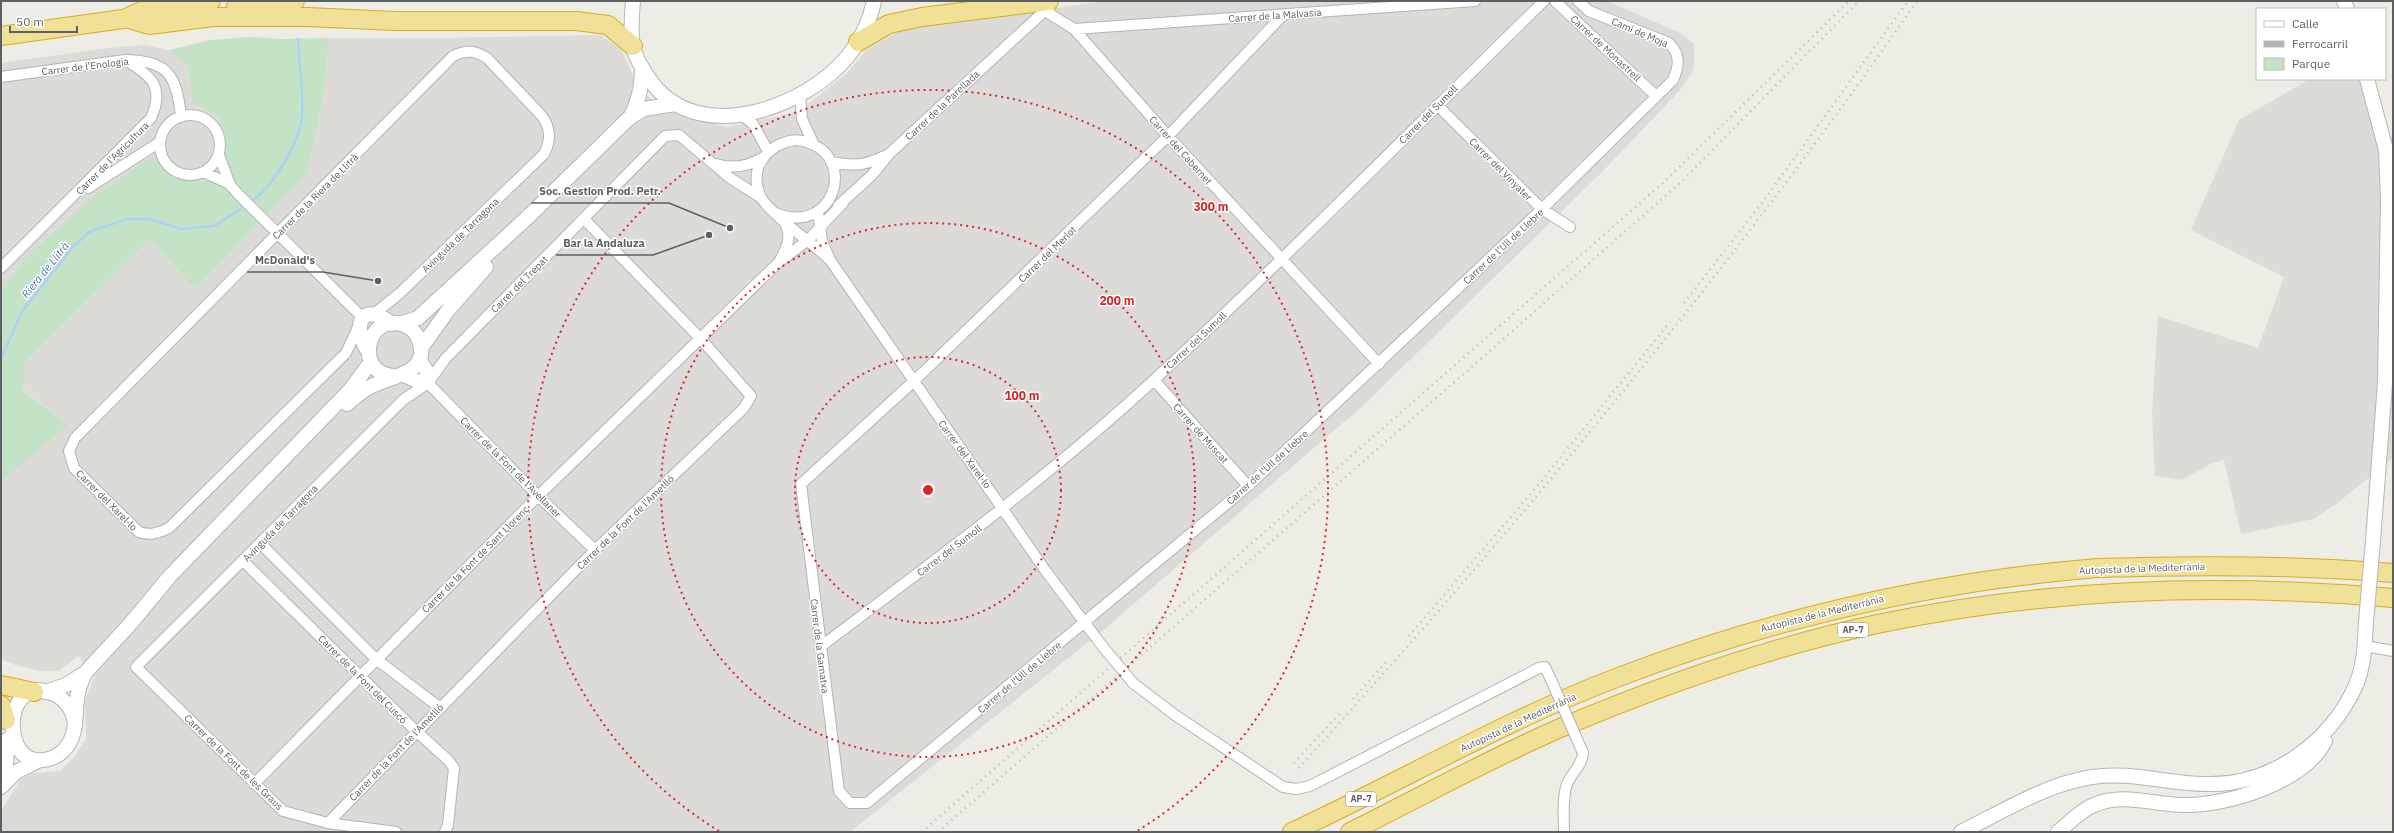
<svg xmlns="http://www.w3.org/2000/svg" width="2394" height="833" font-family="'IBM Plex Sans',sans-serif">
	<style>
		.industrial { fill: #dcdbd7 }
		.green { fill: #c4e2c6 }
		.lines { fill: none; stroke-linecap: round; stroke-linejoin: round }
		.stream { stroke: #add0f5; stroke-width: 2.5 }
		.street-casing { stroke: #b2b4b8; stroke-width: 12 }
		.secondary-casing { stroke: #b3b6ba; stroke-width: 16 }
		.highway-casing { stroke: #d8ac1a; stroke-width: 20 }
		.street { stroke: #fff; stroke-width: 10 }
		.secondary { stroke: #fff; stroke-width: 14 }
		.highway { stroke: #f1e198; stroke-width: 18 }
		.rail { stroke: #b4b5b5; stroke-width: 2.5; stroke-dasharray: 1 5; stroke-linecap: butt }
		.street-bridge-casing { stroke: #b2b4b8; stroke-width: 12; stroke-linecap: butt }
		.secondary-bridge-casing { stroke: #b3b6ba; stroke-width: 16; stroke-linecap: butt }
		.street-bridge { stroke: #fff; stroke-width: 10 }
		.secondary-bridge { stroke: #fff; stroke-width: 14 }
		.ring { fill: none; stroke: #d62828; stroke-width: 2; stroke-dasharray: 2 4 }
		.labels { text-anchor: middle; stroke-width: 3; stroke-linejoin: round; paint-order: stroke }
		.shield { fill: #fff; stroke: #8d8f92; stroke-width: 1 }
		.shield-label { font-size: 9px; font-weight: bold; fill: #5c5f63 }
		.street-label { font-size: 10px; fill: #5c5f63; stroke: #fff }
		.water-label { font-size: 11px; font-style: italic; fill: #4f75ae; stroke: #fff }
		.centre { fill: #d62828; stroke: #fff; stroke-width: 2 }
		.ring-label { font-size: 12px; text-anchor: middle; font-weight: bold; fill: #d62828; stroke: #fff; stroke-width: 3; stroke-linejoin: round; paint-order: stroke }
		.leader { fill: none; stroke: #5c5f63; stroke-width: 1.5 }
		.callout-dot { fill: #5c5f63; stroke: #fff; stroke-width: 1.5 }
		.callout-label { font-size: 11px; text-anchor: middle; font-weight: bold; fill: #5c5f63; stroke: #fff; stroke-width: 3; stroke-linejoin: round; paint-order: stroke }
	</style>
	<rect width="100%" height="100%" fill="#edece5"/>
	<path class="industrial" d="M1106 1H1607L1678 32 1694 44V69L1680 90 1603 171 1367 402 1106 628 850 832H1V811L21 779 34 773 60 771 74 757 86 739 85 700 95 675 78 656 59 671H40L15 665 1 659V481L69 425 23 390 25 362 150 239 195 289 307 173 323 99 329 38H443L600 35 621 49 637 84 660 109 726 127 791 114 812 101 847 73 866 50 901 30Z
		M145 45 169 50 189 67 192 102 219 118 226 143 225 162 205 182 173 179 153 156 25 258 1 292V63L109 48Z
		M2310 79H2361L2378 134 2393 136V458L2339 502 2314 519 2241 534 2224 460 2212 463 2182 480 2155 476 2152 414 2158 316 2258 348 2284 277 2191 230 2239 120Z"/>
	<path class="green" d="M251 37 284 39 329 38 323 99 307 173 195 289 150 239 25 362 23 391 69 425 1 481V292L25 258 96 195 153 156 173 179 205 182 225 162 226 143 219 118 192 102 189 67 169 50 211 40Z"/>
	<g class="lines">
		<path class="stream" d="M251 202C273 186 299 144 302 116 304 95 299 61 298 39
			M1 358 23 310 71 249 89 232 127 219H150L181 229 214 226 245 206"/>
		<g class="street-casing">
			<path id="street" d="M1555 1 1656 96
				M1045 11 1074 29 1168 136 1379 364
				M1284 14 1168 136 914 381 801 484 839 791 850 803H867L1248 486 1542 209 1673 80C1679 66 1681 55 1669 43L1589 11 1578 1
				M1074 29 1475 1
				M1 77 125 60C169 60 177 77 181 117
				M800 95 802 119 814 145
				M1437 105 1542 209 1570 227
				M742 115 753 124 768 151
				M160 145a30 30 0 1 1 60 0a30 30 0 1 1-60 0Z
				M219 155 230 185 239 195 362 317
				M831 162C857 167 866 165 889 154
				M716 164C733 169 747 167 762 158
				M203 172 230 184
				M88 188 160 142
				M838 206 872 175 889 154 1050 6
				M818 211 822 241 830 260 1045 570 1103 647
				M775 213C834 237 857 159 809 143 802 140 794 139 786 142 773 146 765 153 759 165 755 175 756 188 761 197 768 212 813 244 828 258
				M780 260C788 246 792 236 784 221
				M1 268 151 118C165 87 151 75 125 60
				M358 327 346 353 169 528C158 533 150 536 139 532L74 468 69 451 75 438 453 56C467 49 476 51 487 58L542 116C551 129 551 140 544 154L400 293 374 314
				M1154 380 1248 486
				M428 383 538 496 595 550
				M260 543 376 659 439 707
				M243 561 416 731 448 760 454 768 448 825 445 832
				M2365 646 2393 651
				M820 647C934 561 1050 476 1155 379 1288 256 1415 127 1544 1
				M1133 683 1175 715 1283 787 1296 789 1310 786 1539 668 1545 667 1552 682
				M254 784 538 496 779 262 808 240 843 203
				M328 823 595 550 744 408 751 396 700 338 584 219
				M396 832 328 823 283 811 136 667 403 400 428 383 446 358 665 136 679 135 730 178 760 197
				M1564 832C1564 816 1562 799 1567 784 1572 772 1582 766 1583 753"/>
		</g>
		<g class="secondary-casing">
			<path id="secondary" d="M633 1C632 15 630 32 633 47 636 60 645 73 653 84 701 146 807 107 848 56 861 40 870 20 874 1
				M2344 1 2347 9
				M2367 79 2386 150 2388 199 2385 383 2373 541
				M630 118C639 100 642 86 642 67
				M400 324 418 318 530 215 629 118 644 109 675 104
				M421 348 449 309 486 267
				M368 351C351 325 362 300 392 324
				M404 375 417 381 428 383 427 371 419 360
				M347 404C355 397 362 390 372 386 390 376 429 374 420 343 418 335 412 328 404 325 366 310 352 377 397 376
				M45 692 66 685 85 673 131 623 170 576 350 390 371 362
				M75 726C74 712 67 700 54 694 6 672 0 754 35 760 45 761 56 758 63 751 79 736 74 713 78 693 79 687 82 680 85 673
				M1 779 6 764 8 739
				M1 787 16 772 40 760
				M1961 832C2002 812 2046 784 2092 777 2131 771 2167 784 2206 784 2271 786 2330 743 2356 685 2364 666 2365 643 2366 622
				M2058 832C2069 823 2081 810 2094 805 2123 792 2154 805 2184 805 2227 806 2305 782 2325 741"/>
		</g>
		<g class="highway-casing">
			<path id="highway" d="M236 7 295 1
				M126 18 149 25 213 17H307L395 21H576L608 25 633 46
				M126 18 146 9 211 1
				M1 36 137 17
				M858 42 889 24 922 17 1049 1
				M1 685 34 692
				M1 705 6 720
				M1292 832C1400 782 1504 721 1616 678 1768 620 1925 583 2087 569 2104 567 2122 568 2139 567 2224 565 2308 566 2393 573
				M1350 832C1421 797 1492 757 1565 726 1665 684 1776 645 1882 623 2051 588 2222 583 2393 598"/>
		</g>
		<use href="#street" class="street"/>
		<use href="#secondary" class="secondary"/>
		<use href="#highway" class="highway"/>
		<path class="rail" d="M1684 303 1765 199 1908 1
			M1409 636 1539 484 1670 322
			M1353 699 1387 661
			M1294 763 1341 712
			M1299 768C1519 525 1730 271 1917 1
			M922 832 1664 182 1849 1
			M938 832 1466 372 1680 183 1859 1"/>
		<g class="street-bridge-casing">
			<path id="street-bridge" d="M1103 647 1133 683
				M1552 682 1583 753"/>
		</g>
		<g class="secondary-bridge-casing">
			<path id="secondary-bridge" d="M2366 622 2373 541"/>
		</g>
		<use href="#street-bridge" class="street-bridge"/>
		<use href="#secondary-bridge" class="secondary-bridge"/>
	</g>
	<g class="ring">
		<circle cx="928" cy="490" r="133"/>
		<circle cx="928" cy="490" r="267"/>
		<path d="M719 831A400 400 0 1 1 1137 831"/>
	</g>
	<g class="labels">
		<g class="shield">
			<rect x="1838" y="623" width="30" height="14" rx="3"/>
			<rect x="1346" y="792" width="30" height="14" rx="3"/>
		</g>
		<g class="shield-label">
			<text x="1853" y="633">AP-7</text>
			<text x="1361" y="802">AP-7</text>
		</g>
		<g class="street-label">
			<text transform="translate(1275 15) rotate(-4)" y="4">Carrer de la Malvasia</text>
			<text transform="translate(1640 32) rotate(23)" y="4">Camí de Moja</text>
			<text transform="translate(1606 48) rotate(43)" y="4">Carrer de Monastrell</text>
			<text transform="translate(85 66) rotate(-7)" y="4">Carrer de l'Enologia</text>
			<text transform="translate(942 105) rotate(-43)" y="4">Carrer de la Parellada</text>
			<text transform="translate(1428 114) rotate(-45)" y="4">Carrer del Sumoll</text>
			<text transform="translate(1181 150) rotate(48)" y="4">Carrer del Cabernet</text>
			<text transform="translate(112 158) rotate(-45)" y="4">Carrer de l'Agricultura</text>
			<text transform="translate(1501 169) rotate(45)" y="4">Carrer del Vinyater</text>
			<text transform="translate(315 196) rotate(-45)" y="4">Carrer de la Riera de Llitrà</text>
			<text transform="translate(460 235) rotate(-44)" y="4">Avinguda de Tarragona</text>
			<text transform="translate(1503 246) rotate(-43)" y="4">Carrer de l'Ull de Llebre</text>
			<text transform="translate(1047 254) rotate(-44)" y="4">Carrer del Merlot</text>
			<text transform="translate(519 284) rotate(-45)" y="4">Carrer del Trepat</text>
			<text transform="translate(1196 340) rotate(-43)" y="4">Carrer del Sumoll</text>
			<text transform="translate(1201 433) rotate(48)" y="4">Carrer de Muscat</text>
			<text transform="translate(965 454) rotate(54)" y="4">Carrer del Xarel·lo</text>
			<text transform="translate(511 467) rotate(45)" y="4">Carrer de la Font de l'Avellaner</text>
			<text transform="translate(1267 467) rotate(-42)" y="4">Carrer de l'Ull de Llebre</text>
			<text transform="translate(107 500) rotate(45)" y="4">Carrer del Xarel·lo</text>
			<text transform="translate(625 522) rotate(-44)" y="4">Carrer de la Font de l'Ametlló</text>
			<text transform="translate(280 523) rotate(-46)" y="4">Avinguda de Tarragona</text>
			<text transform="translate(949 550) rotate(-37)" y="4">Carrer del Sumoll</text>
			<text transform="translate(475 559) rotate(-45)" y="4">Carrer de la Font de Sant Llorenç</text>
			<text transform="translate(2142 568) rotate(-2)" y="4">Autopista de la Mediterrània</text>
			<text transform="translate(1822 613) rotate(-14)" y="4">Autopista de la Mediterrània</text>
			<text transform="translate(820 646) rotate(83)" y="4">Carrer de la Garnatxa</text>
			<text transform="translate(1019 677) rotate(-40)" y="4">Carrer de l'Ull de Llebre</text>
			<text transform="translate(363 679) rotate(45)" y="4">Carrer de la Font del Cuscó</text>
			<text transform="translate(1518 722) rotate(-25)" y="4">Autopista de la Mediterrània</text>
			<text transform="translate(396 752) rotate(-46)" y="4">Carrer de la Font de l'Ametlló</text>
			<text transform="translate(234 762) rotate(44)" y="4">Carrer de la Font de les Graus</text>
		</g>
		<g class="water-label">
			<text transform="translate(45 270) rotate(-51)" y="4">Riera de Llitrà</text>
		</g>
	</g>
	<circle cx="928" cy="490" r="6" class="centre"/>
	<g class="ring-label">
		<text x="1211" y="211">300 m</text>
		<text x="1117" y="305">200 m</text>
		<text x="1022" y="400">100 m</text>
	</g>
	<path class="leader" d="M730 228L669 203H531M709 235L653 255H556M378 281L323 272H247"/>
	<g class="callout-dot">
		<circle cx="730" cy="228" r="4"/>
		<circle cx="709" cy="235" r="4"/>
		<circle cx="378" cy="281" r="4"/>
	</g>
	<g class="callout-label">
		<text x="600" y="195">Soc. Gestion Prod. Petr.</text>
		<text x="604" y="247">Bar la Andaluza</text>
		<text x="285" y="264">McDonald's</text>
	</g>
	<rect width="2394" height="833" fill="none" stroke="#5c5f63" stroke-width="4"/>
	<rect x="2256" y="8" width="130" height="72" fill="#ffffff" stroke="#bebfc1"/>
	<rect x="2264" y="21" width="20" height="6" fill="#ffffff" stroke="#bebfc1"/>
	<text x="2292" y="28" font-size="12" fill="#5c5f63">Calle</text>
	<rect x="2264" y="41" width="20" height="6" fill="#b4b5b5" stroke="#bebfc1"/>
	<text x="2292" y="48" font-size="12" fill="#5c5f63">Ferrocarril</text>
	<rect x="2264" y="58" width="20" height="12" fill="#c4e2c6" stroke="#bebfc1"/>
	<text x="2292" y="68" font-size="12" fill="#5c5f63">Parque</text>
	<path d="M10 26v6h67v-6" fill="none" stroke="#5c5f63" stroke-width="2"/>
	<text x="16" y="26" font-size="12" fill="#5c5f63" stroke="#ffffff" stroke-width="3" paint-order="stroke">50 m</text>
</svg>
